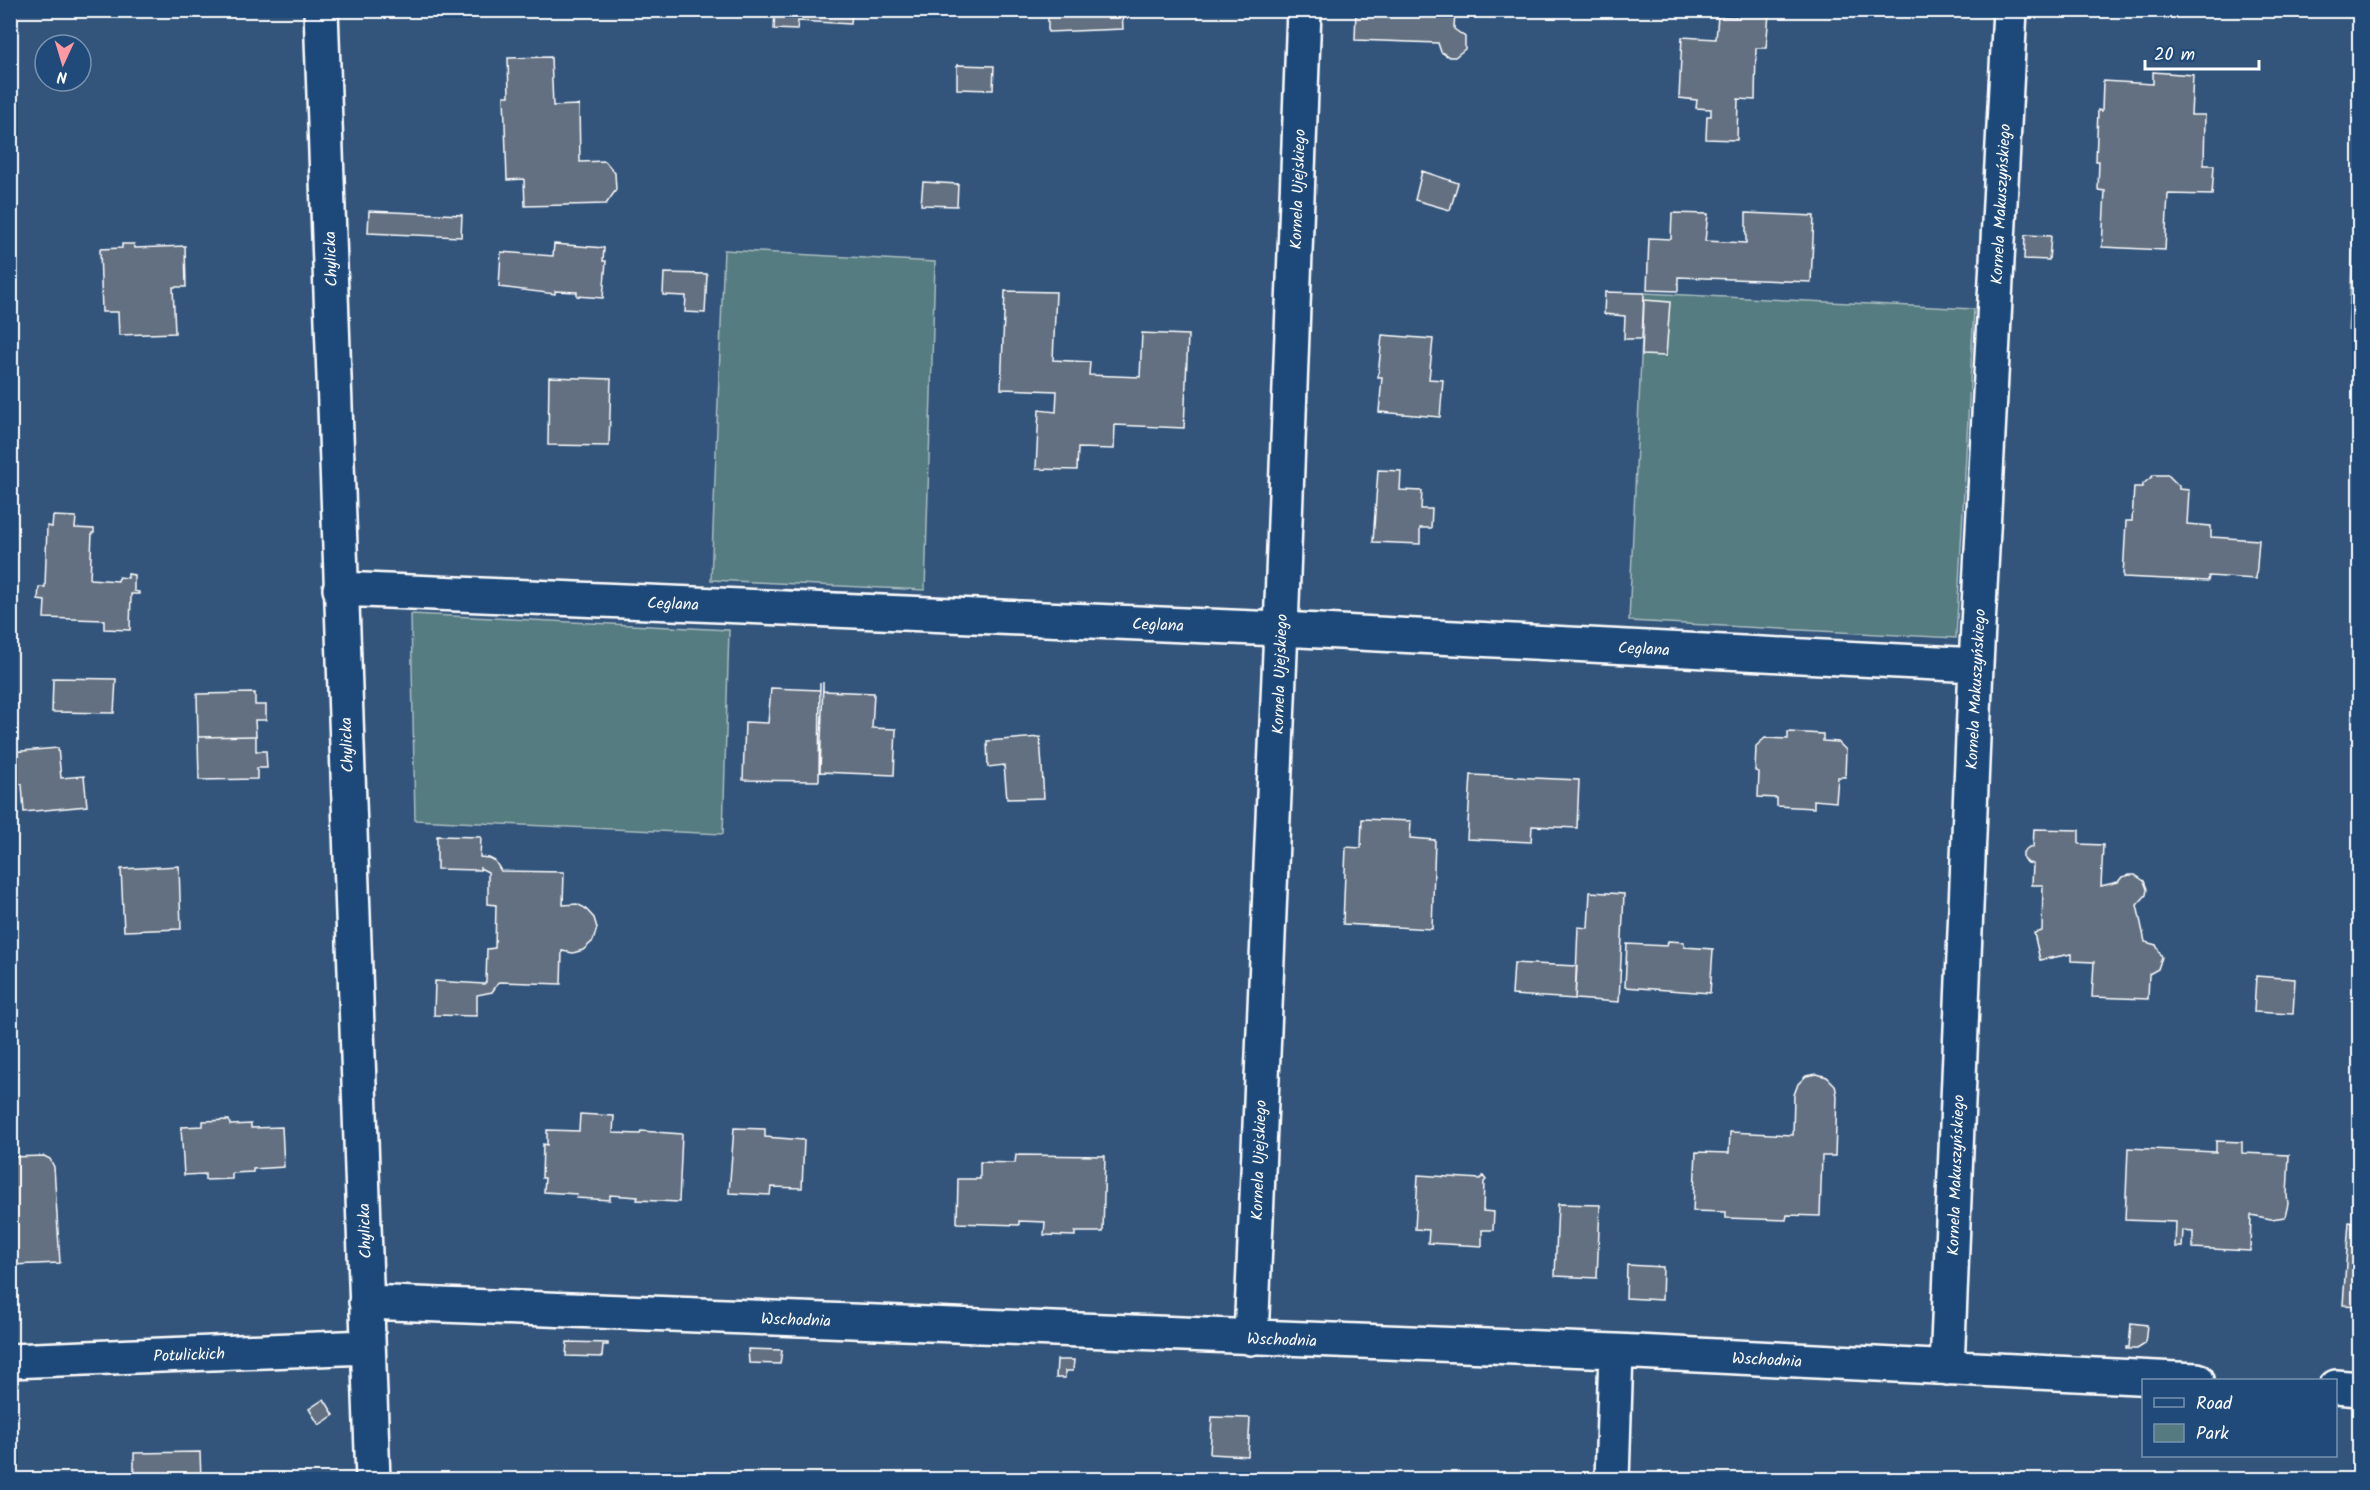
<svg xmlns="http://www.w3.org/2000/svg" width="2370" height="1490" font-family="Kalam,sans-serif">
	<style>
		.green { fill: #557b81; stroke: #aabdc0; stroke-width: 1.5 }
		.building { fill: #627081; stroke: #fff; stroke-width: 1.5 }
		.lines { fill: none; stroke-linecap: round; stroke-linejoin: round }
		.minor-casing { stroke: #fff; stroke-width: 38 }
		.minor { stroke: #1f4a7a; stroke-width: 33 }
		.labels { text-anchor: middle; stroke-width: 4.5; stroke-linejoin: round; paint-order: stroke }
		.street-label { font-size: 16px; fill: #fff; stroke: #1f4a7a }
	</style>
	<rect width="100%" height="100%" fill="#33557c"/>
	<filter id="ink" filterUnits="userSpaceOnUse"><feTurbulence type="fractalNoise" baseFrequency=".0167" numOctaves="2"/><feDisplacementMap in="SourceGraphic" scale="12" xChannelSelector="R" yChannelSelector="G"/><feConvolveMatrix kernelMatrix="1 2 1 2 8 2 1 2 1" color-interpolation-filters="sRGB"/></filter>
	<g filter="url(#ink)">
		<path class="green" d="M2359 146 2360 330 2359 331 2348 330Z
			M724 250 935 262 925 590 711 580Z
			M1644 293 1974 309 1956 638 1629 621Z
			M411 614 729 630 723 834 415 820Z"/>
		<path class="building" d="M775 10H852L851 24 798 21 797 30 774 29Z
			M1048 10H1155V11L1122 12 1123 29 1048 32Z
			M1356 10H1455L1454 29 1465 37V49L1455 57H1449L1441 52 1438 43 1355 40Z
			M1736 12 1769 14 1766 48H1756L1755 100 1738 99 1737 140 1706 139 1707 116H1711V109L1696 108 1697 100 1679 98 1682 37 1716 39 1718 16 1736 17Z
			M11 28 14 155H10V28Z
			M551 57 553 106 579 105 580 162 605 161 615 173 616 190 606 204 525 206 524 179 507 180 504 96H509L508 58Z
			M957 65 994 66 993 90 957 89Z
			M2153 72 2193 75 2191 115H2205L2204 165H2214L2212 195 2168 194 2165 250 2102 247 2105 191 2098 190 2099 161H2096L2098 110 2102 111 2103 81 2153 84Z
			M1422 171 1458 183 1450 210 1415 200Z
			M923 182 958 184 957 206 921 205Z
			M369 211 462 215 461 237 368 233Z
			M1672 213 1708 214 1705 241 1746 243V213L1814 216 1811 282 1678 277V291L1647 290 1649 238 1671 239Z
			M2025 235 2051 236 2049 260 2024 259Z
			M122 244H134L135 248 185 246 186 287H173L175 333 119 335 118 312H102L100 249 122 248Z
			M554 244 604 248 603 261H606L603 298 577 296V292L555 291V294L499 287 501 252 553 256Z
			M664 273 707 274 705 313 685 312 686 296 663 295Z
			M1005 291 1056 292 1053 360 1090 362 1089 375 1140 377 1142 333 1188 335 1184 428 1115 425 1114 449 1078 448 1077 470 1036 469 1039 410 1056 412 1057 391 1001 389Z
			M1605 292 1644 293 1642 339H1624L1625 316 1604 314Z
			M1644 300 1670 302 1666 356 1642 355Z
			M1382 335 1433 339 1429 379 1443 380 1440 417 1379 412 1382 377H1378Z
			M549 377 611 379 609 446 548 445Z
			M1378 470 1401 471 1400 490 1422 491 1421 509H1432L1431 528H1420V544L1373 542Z
			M2154 475H2168L2179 486V489L2189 490 2187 524 2211 526V537L2259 540 2256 579 2209 576 2208 581 2123 577 2126 521H2132L2134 487H2143V484Z
			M53 516 76 517 75 528 94 529V533H92L90 579 118 581 119 577 128 578V574L134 575V591L139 592V594H131L130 630 104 629V620L44 618 45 601 38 600 39 587H45L47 526 52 527Z
			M53 678 116 679 114 713 52 712Z
			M823 682V691L874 693 872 728 896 729 894 775 820 772Z
			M820 683 819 781 743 780 745 722 768 723 771 688 820 690Z
			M255 693V705H266V720H255L256 736 198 737 197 694Z
			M1788 732 1823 734V741L1838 742 1846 750 1845 777H1838L1836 802 1814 800V808L1777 806V798L1758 797 1759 772 1755 771 1756 746 1765 738 1788 739Z
			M256 736V751H266L267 768H257V779L199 780 198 737Z
			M1040 737 1044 798 1007 799 1004 765 988 767 987 741Z
			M58 748 61 778 84 776 87 806 24 812 22 784 10 785V752Z
			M1471 775 1579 780 1577 828 1532 826 1531 842 1467 839Z
			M1362 819 1411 821 1410 838 1435 840 1432 929 1343 924 1346 847 1361 848Z
			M2034 829 2079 830V844L2103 845 2101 886 2118 882 2122 877 2130 875H2135L2144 881 2147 889 2146 895 2137 905 2145 942 2156 945 2162 957 2158 969 2149 974 2148 999 2092 997 2094 962 2071 961V954L2040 960 2034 933 2042 931 2043 885H2032L2033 864 2028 863 2023 858V852L2029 847H2033Z
			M2360 833V895H2357Z
			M437 836 481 837 480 857 489 858 495 861 501 871 564 872 563 905 577 904 585 908 594 918 597 928 593 941 583 950 573 953 562 951 561 984 499 982 492 992 477 995V1016L434 1015 435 981 484 984 486 982 487 949 495 948 496 905 488 904V872L480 868V870L437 869Z
			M179 866 181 929 124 931 121 869Z
			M1590 892 1624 894 1619 1002 1575 999 1578 927 1588 928Z
			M1668 941 1684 942V947L1713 949 1710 993 1625 987 1627 944 1667 946Z
			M1514 963 1577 966 1575 999 1512 995Z
			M2256 976 2295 979 2293 1014 2254 1012Z
			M1817 1074 1827 1077 1835 1085 1837 1096 1835 1156H1822L1820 1216 1787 1215 1786 1220 1726 1218V1212L1693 1211 1696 1152 1729 1153 1730 1132 1793 1135 1794 1095 1798 1084 1806 1076Z
			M580 1114 614 1116 613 1133 640 1134 641 1131 682 1134 679 1202 637 1200 638 1197 610 1195V1200L576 1198 577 1194 544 1192 545 1178H542L543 1144 547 1145V1130L579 1131Z
			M229 1120 230 1125 251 1124V1128L282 1127 284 1167 253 1169V1172L232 1173V1179L205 1180V1174L184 1175 181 1127 203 1126V1121Z
			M734 1128 765 1129V1137L804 1140 802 1188 771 1187 770 1195 729 1193Z
			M2216 1141 2242 1142V1153L2289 1155 2287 1195 2288 1204 2285 1217 2271 1219 2251 1215 2250 1251 2193 1248V1231L2183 1230 2182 1247H2175L2176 1222 2125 1220 2128 1148 2216 1152Z
			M1016 1155 1105 1156 1103 1232H1075V1236L1044 1235 1045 1222 1019 1221V1225L957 1223 958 1179H980V1162L1015 1163Z
			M44 1156 50 1159 54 1167 60 1263 10 1265V1157Z
			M1418 1175 1480 1179 1483 1176 1486 1180 1484 1182 1483 1211 1494 1212 1493 1230H1482V1246L1428 1243 1429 1230 1415 1229Z
			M1558 1204 1600 1205 1597 1278 1555 1276Z
			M2360 1209V1306L2343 1305 2349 1222 2359 1223Z
			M1627 1265 1663 1267 1662 1300 1626 1298Z
			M2131 1323 2147 1325 2145 1344 2137 1349H2126V1347H2129Z
			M567 1342 608 1343V1345H603L602 1357 566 1356Z
			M748 1349 782 1350 780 1364 749 1363Z
			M1057 1360H1074L1073 1371H1065V1378H1056Z
			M324 1399 334 1415 319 1425 309 1409Z
			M1212 1417 1250 1418 1248 1456 1210 1454Z
			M200 1452 201 1480H134V1453Z"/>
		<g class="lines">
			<g class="minor-casing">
				<path id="minor" d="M321 10 373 1480
					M340 589 1281 629 1976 665
					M366 1302 1616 1351 2197 1380
					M1251 1338 1281 629 1304 10
					M10 1361 368 1347
					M1947 1368 1976 665 2010 10
					M2336 1387 2360 1389
					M1612 1480 1616 1351"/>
			</g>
			<use href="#minor" class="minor"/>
		</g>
	</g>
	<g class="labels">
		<g class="street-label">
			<text transform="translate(1297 189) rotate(-88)" y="6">Kornela Ujejskiego</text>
			<text transform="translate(2000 204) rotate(-87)" y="6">Kornela Makuszyńskiego</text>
			<text transform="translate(330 259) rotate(-92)" y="6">Chylicka</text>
			<text transform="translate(673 603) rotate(2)" y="6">Ceglana</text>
			<text transform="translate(1158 624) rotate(2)" y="6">Ceglana</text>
			<text transform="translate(1644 648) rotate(3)" y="6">Ceglana</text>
			<text transform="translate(1279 674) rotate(-88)" y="6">Kornela Ujejskiego</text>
			<text transform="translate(1975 689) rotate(-87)" y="6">Kornela Makuszyńskiego</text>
			<text transform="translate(346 745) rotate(-92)" y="6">Chylicka</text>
			<text transform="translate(1258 1160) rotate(-88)" y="6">Kornela Ujejskiego</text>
			<text transform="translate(1955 1175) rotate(-88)" y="6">Kornela Makuszyńskiego</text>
			<text transform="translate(364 1231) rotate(-92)" y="6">Chylicka</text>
			<text transform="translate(796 1319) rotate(2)" y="6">Wschodnia</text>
			<text transform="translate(1282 1339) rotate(2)" y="6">Wschodnia</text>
			<text transform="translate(189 1354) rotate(-2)" y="6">Potulickich</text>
			<text transform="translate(1767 1359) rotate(3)" y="6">Wschodnia</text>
		</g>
	</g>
	<rect width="2370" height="1490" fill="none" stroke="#1f4a7a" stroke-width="36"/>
	<rect x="18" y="18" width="2334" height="1454" fill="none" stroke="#fff" stroke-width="2" filter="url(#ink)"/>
	<rect x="2142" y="1379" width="195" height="78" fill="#1f4a7a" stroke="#7992af" stroke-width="1.5"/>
	<rect x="2154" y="1398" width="30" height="9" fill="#1f4a7a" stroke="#7992af" stroke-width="1.5"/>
	<text x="2196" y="1409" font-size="18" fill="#ffffff">Road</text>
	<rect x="2154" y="1424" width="30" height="18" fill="#557b81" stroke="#7992af" stroke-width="1.5"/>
	<text x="2196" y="1439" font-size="18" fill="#ffffff">Park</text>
	<g transform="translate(63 63) rotate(184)"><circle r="28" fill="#1f4a7a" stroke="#7992af" stroke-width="1.5"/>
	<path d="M0-4.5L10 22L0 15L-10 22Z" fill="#ff9aa2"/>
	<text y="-9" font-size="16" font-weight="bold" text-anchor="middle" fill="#ffffff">N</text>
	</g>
	<path d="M2145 60v9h114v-9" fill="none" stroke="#ffffff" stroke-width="3"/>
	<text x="2154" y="60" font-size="18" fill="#ffffff" stroke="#1f4a7a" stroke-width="4.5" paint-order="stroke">20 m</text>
</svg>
